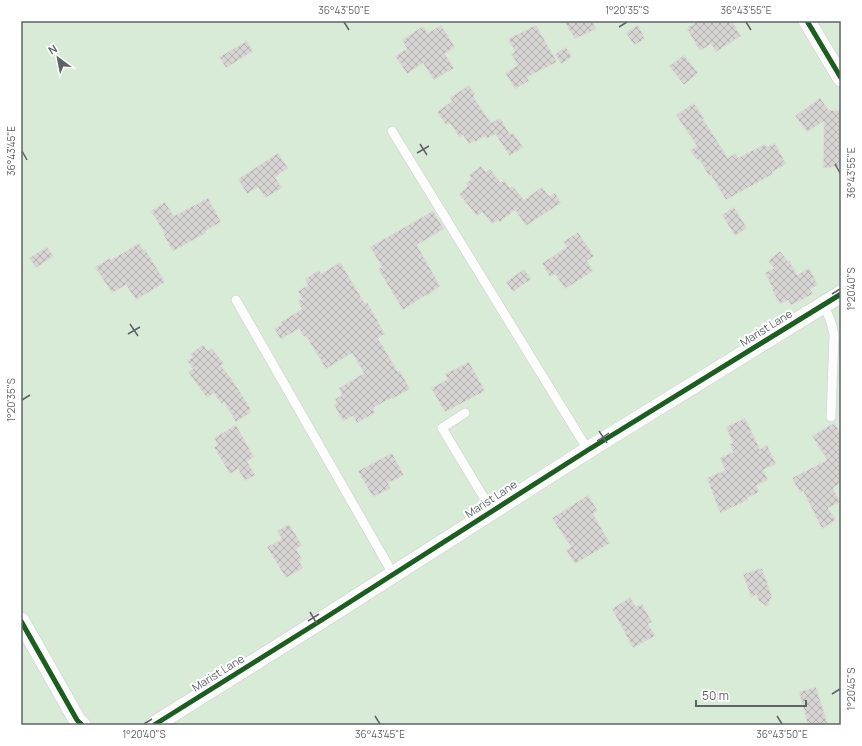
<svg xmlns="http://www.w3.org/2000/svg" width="862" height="746" font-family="Manrope,sans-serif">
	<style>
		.garden { fill: #d8ebd6 }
		.building { fill: url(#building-cross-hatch); stroke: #deddd9 }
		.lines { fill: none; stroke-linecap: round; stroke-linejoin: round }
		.lane-casing { stroke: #cbcccc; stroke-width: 10 }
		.street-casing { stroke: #cbcccc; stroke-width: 18 }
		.lane { stroke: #fdfcfc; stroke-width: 9 }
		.street { stroke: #fdfcfc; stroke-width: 17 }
		.cycleway-casing { stroke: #fff; stroke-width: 8 }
		.cycleway { stroke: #1b5e20; stroke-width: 5 }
		.ticks { fill: none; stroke: #5f6368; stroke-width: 1.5 }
		.labels { text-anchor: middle; stroke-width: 4; stroke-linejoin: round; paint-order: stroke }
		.street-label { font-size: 11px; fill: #5f6368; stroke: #fff }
		.neatline { fill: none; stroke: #5f6368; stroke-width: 1.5 }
		.ticks-label { font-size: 10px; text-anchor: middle; fill: #5f6368 }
	</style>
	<defs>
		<pattern id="building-cross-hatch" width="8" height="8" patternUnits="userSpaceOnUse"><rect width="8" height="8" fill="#d6d5d3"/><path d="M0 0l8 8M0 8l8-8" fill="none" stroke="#b1b0af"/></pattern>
	</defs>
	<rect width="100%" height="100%" fill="#efeeea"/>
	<path class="garden" d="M21 21H841V725H21Z"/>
	<path class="building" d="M564 21H592L596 29 575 39Z
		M698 21H732L741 36 716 52 711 44 700 51 687 29 689 28 688 27Z
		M441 25 455 47 445 54 454 68 434 80 423 63 407 74 395 56 407 49 402 40 423 26 428 33Z
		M536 25 557 62 527 77 529 81 515 89 505 73 518 65 511 54 515 52 508 39Z
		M638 25 645 39 634 45 626 33Z
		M247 41 253 51 226 68 219 57Z
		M566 47 572 57 561 64 555 54Z
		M684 55 698 73 684 85 669 66Z
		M469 85 475 94 473 96 491 123 500 118 510 134 513 133 523 147 510 156 495 134 487 139 485 136 475 142 474 141 469 144 463 135 459 137 450 123 446 125 437 112 452 101 450 98Z
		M820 98 829 110 841 111V166L823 168 824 121 807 132 795 116Z
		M694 103 704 118 703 119 728 158 736 153 738 158 765 144 767 147 775 143 786 164 772 172 773 174 726 200 711 175 709 176 699 159 697 160 690 150 697 146 676 115Z
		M278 153 288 168 275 177 282 188 265 198 258 187 247 194 238 179Z
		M481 166 486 172 490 169 501 183 504 180 510 188 513 186 524 200 542 187 549 196 555 193 561 203 526 226 515 210 500 222 498 220 492 224 482 212 477 216 459 194 468 186 466 183 472 179 469 175Z
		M208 198 221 222 205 231 206 233 173 251 163 234H165L151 211 165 202 174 216Z
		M734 207 747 228 735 236 722 215Z
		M433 211 444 229 417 245 440 286 427 296 426 295 403 310 378 269 382 267 370 247Z
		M578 232 594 256 587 261 593 271 565 289 555 274 550 277 542 263 567 247 563 242Z
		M139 243 143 250 145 249 165 282 136 300 126 285 112 293 95 267 110 258 111 260Z
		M47 247 54 256 36 268 29 258Z
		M780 251 788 261 789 260 797 275 809 268 818 285 810 289 813 294 791 305 788 300 780 304 772 290 773 289 765 273 774 268 768 261Z
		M340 262 365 304 367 302 385 334 378 338 398 372 400 371 410 389 392 399 391 398 373 408 375 413 357 423 353 416 343 421 334 405 337 403 335 399 342 395 339 388 364 373 352 353 326 369 306 336 304 337 299 329 281 339 274 329 282 324 281 322 302 309 298 301 302 299 298 291 308 285 305 279 319 270 321 274Z
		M524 269 531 279 513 292 506 282Z
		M203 345 208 351 212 348 224 364 221 365 235 384 250 408V413L236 422 224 402 222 404 214 393 207 398 188 372 193 369 187 361 193 357 190 354Z
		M469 362 485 391 445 412 431 388 448 379 445 374Z
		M745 418 760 449 767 445 776 464 763 470 768 480 756 486 759 492 747 498 748 500 720 513 707 478 725 470 720 458 733 452 730 444 733 443 726 427Z
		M834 423 841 434V483L833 488 840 502 828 508 836 520 822 529 803 491 800 493 792 478 827 460 812 436Z
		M236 425 254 457 247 461 255 475 245 481 238 469 230 474 214 447 218 445 214 438Z
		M392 453 404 475 388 483 391 488 373 497 358 471Z
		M588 495 598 511 593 514 610 543 575 564 566 550 571 547 552 518Z
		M289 524 302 545 296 549 302 559 299 561 303 568 286 578 267 547 282 539 277 531Z
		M762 568 772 596 767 607 758 600 757 595 751 597 743 574Z
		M630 597 636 607 642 604 652 622 648 624 655 636 633 648 612 609Z
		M816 687 828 725H808L799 692Z"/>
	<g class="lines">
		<g class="lane-casing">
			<path id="lane" d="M392 131 588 450
				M236 300 393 574
				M823 305C829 315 832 323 834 335L831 417
				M465 413 442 428 492 511"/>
		</g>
		<g class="street-casing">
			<path id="street" d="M807 21 841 78
				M21 621 77 720 82 725
				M154 725 317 623 588 450 841 294"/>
		</g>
		<use href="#lane" class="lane"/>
		<use href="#street" class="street"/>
		<g class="cycleway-casing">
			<path id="cycleway" d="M807 21 841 78
				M21 621 77 720 82 725
				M154 725 317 623 588 450 841 294"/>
		</g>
		<use href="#cycleway" class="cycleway"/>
	</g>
	<path class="ticks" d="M344 22 349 30M746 22 751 30M619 27 627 22M420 144 427 155M22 151 27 160M417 153 429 146M835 164 840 173M832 294 840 289M130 324 138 336M128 334 140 327M22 400 30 395M599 431 607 443M597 441 609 433M310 612 317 624M308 621 319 614M832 694 840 689M375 716 380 724M777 716 782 724M144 724 152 719"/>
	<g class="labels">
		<g class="street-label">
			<text transform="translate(766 328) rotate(-32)" y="4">Marist Lane</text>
			<text transform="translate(491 499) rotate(-33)" y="4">Marist Lane</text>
			<text transform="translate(218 673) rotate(-32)" y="4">Marist Lane</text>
		</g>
	</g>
	<rect width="862" height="746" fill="none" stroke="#ffffff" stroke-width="44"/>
	<g transform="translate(58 58) rotate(328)" stroke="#ffffff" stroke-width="3" paint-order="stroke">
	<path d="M0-3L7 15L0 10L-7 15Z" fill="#5f6368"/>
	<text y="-6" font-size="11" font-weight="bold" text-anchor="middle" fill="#5f6368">N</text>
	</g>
	<path d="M696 700v6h110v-6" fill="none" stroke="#5f6368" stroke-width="2"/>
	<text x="702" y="700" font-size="12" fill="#5f6368" stroke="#ffffff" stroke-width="3" paint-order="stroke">50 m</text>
	<rect x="22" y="22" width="818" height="702" class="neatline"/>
	<g class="ticks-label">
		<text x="344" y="14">36°43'50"E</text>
		<text x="627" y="14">1°20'35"S</text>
		<text x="746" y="14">36°43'55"E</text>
		<text transform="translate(11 151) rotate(-90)" y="4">36°43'45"E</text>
		<text transform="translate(851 173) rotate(-90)" y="4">36°43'55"E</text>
		<text transform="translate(851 289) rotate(-90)" y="4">1°20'40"S</text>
		<text transform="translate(11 400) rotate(-90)" y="4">1°20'35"S</text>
		<text transform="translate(851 689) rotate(-90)" y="4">1°20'45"S</text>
		<text x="144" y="738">1°20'40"S</text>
		<text x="380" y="738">36°43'45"E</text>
		<text x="782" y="738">36°43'50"E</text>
	</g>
</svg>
